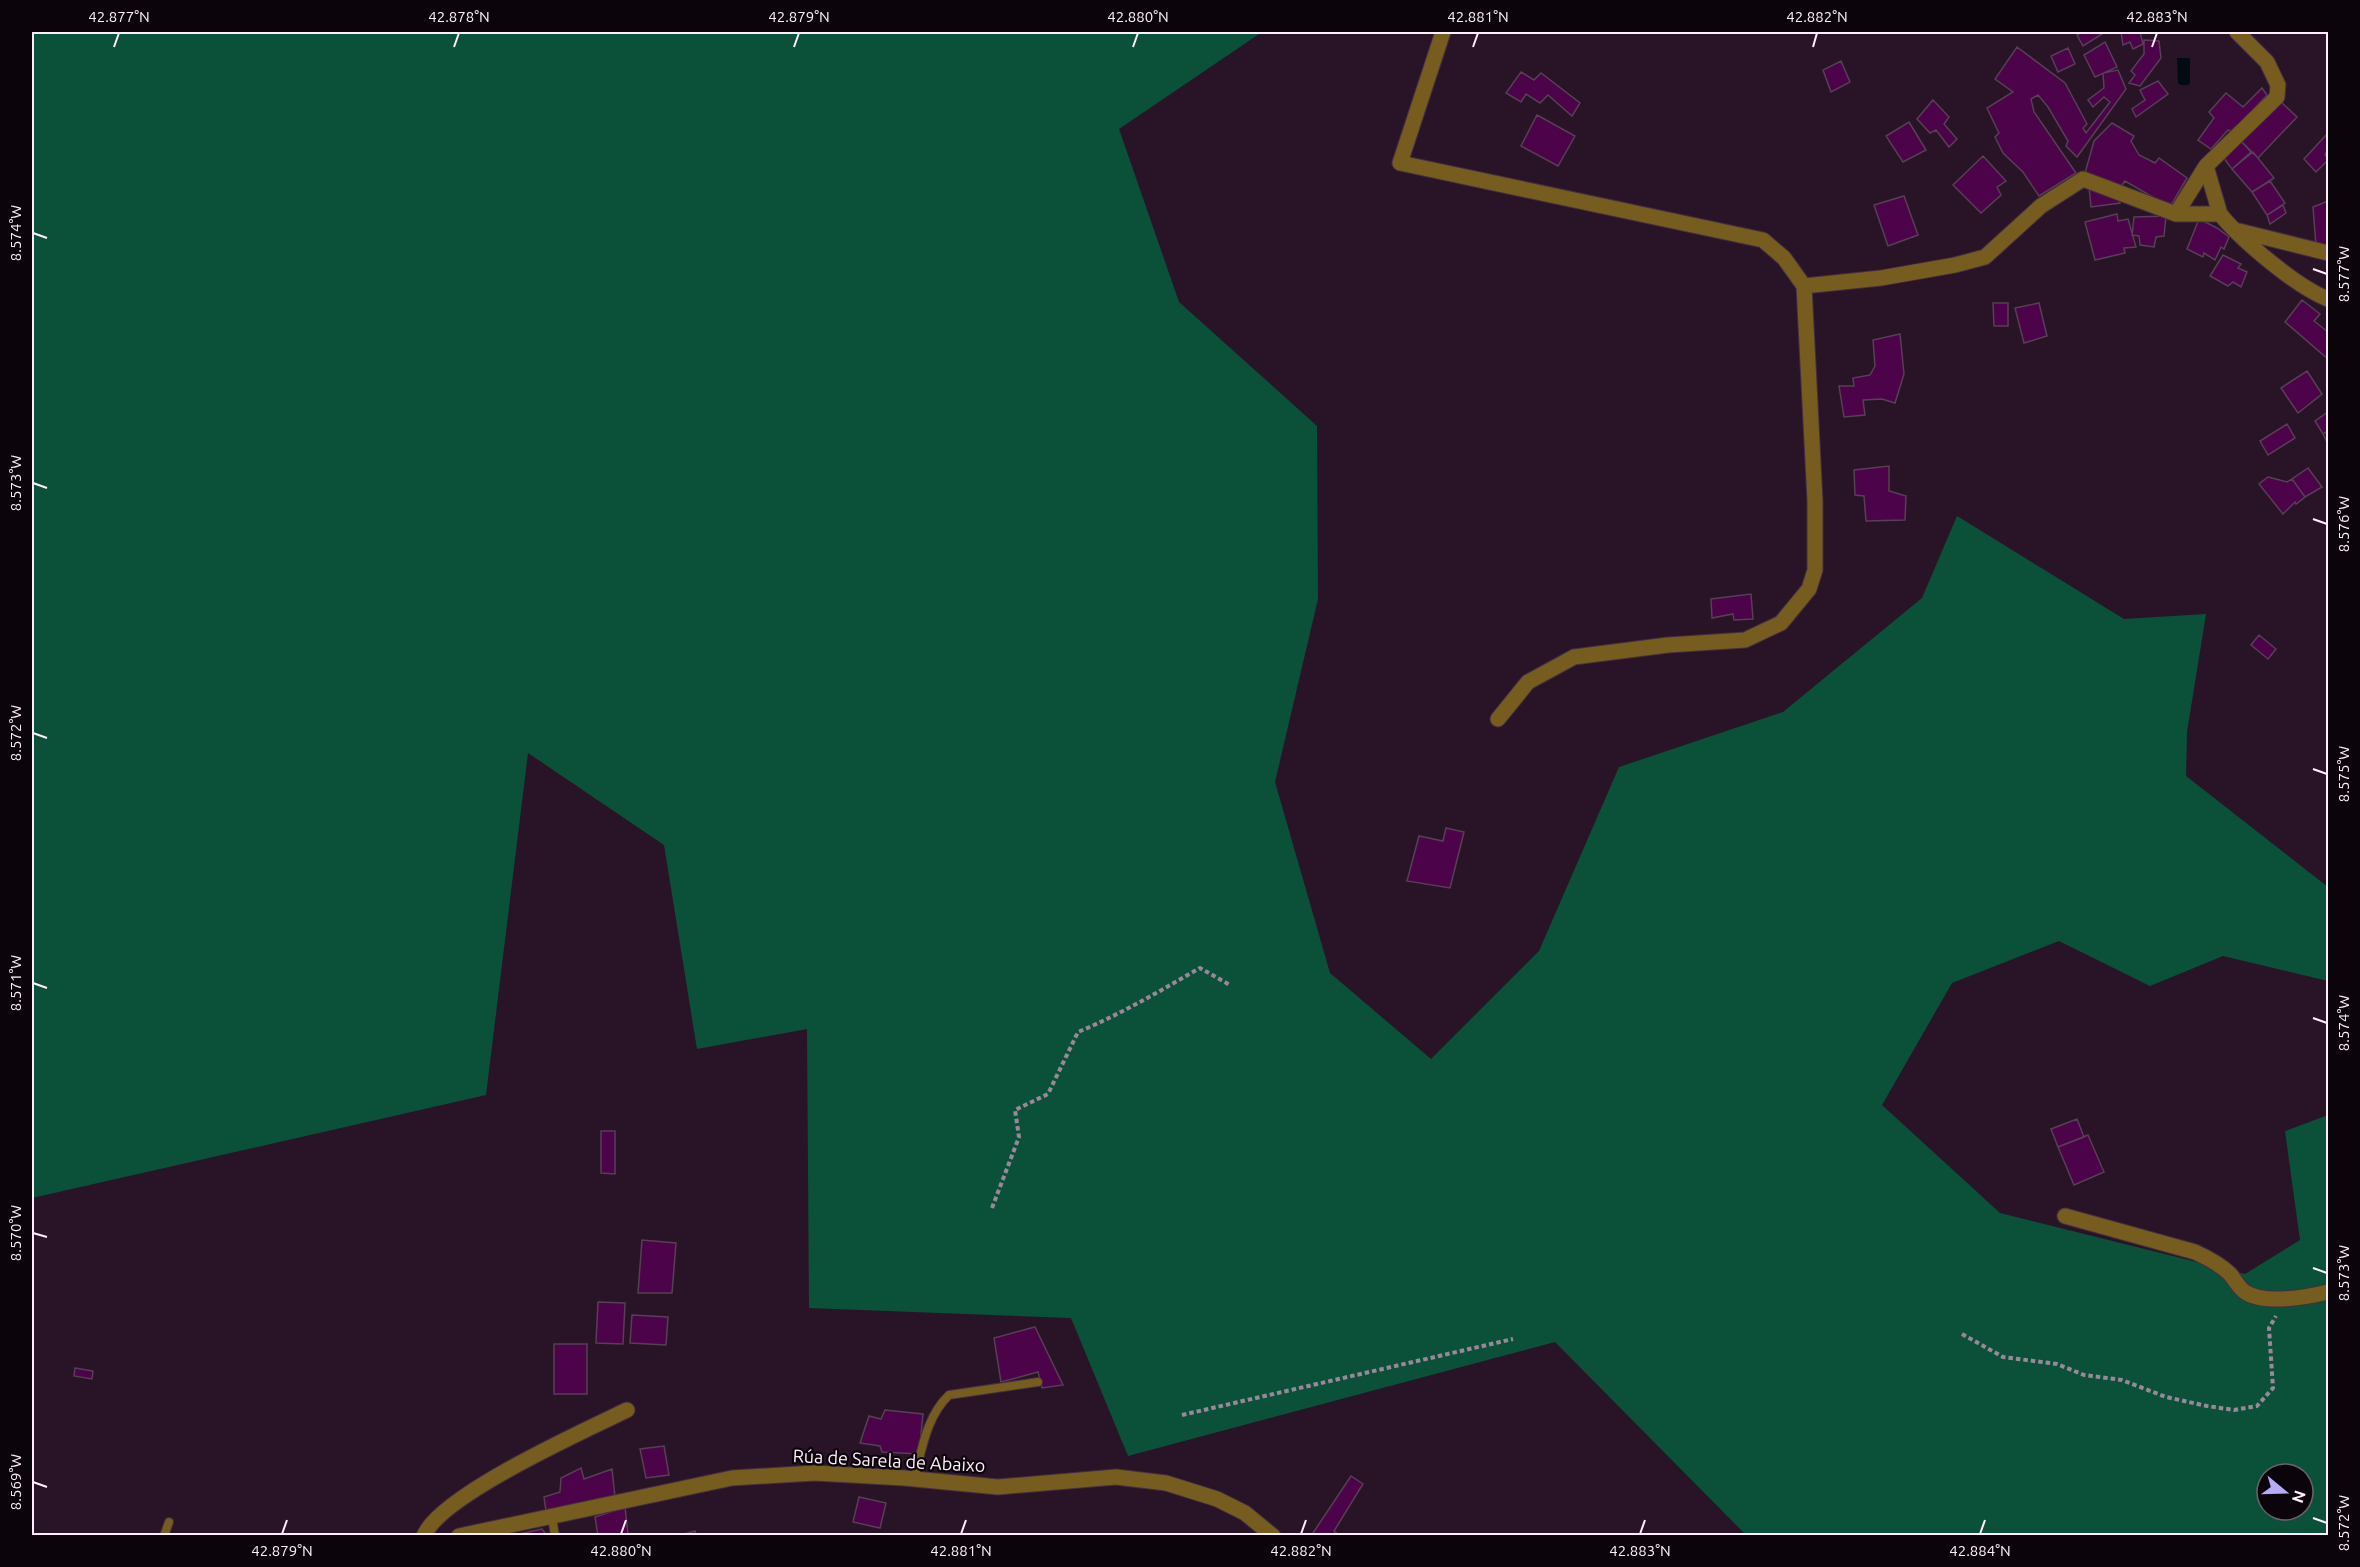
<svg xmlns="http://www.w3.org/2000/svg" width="2360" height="1567" font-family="Ubuntu,sans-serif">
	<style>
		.forest { fill: #0b5139; fill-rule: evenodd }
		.water { fill: #010b12 }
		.building { fill: #4c0349; stroke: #573f55; stroke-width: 1.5 }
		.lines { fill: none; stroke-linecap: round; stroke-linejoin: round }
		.lane-casing { stroke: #432e41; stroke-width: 10 }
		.street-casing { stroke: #432e41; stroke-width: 17 }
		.path { stroke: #9a8898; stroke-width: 4; stroke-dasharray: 4.5 3; stroke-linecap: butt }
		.lane { stroke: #765c1e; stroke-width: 8 }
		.street { stroke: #765c1e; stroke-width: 15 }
		.ticks { fill: none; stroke: #ffeffd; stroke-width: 2 }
		.labels { text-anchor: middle; stroke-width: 4.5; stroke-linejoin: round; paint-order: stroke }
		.street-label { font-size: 18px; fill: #ffeffd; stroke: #0c040b }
		.neatline { fill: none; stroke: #ffeffd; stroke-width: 2 }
		.ticks-label { font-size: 15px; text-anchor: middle; fill: #ffeffd }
	</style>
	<rect width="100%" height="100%" fill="#291427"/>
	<path class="forest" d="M32 32H1262L1119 129 1179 302 1317 426 1318 599 1275 782 1330 973 1431 1059 1539 951 1619 767 1783 712 1922 598 1957 516 2124 619 2206 614 2187 732 2186 776 2328 887V981L2223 956 2150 986 2059 941 1952 983 1882 1105 2000 1213 2245 1274 2300 1240 2285 1131 2328 1115V1535H1746L1555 1342 1128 1456 1071 1318 809 1308 807 1029 697 1049 664 845 528 753 486 1095 32 1198ZM2267 1474H2303V1510H2267Z"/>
	<path class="water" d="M2177 58H2190V83L2188 85H2181L2178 83Z"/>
	<path class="building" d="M2082 32H2099L2102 34 2083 46 2077 35Z
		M2121 32H2140L2143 44 2133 49 2130 42 2123 45Z
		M2144 40 2159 41 2161 58 2140 86 2129 83 2135 75 2131 71 2144 54Z
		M2105 42 2117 67 2095 77 2084 55Z
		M2017 47 2065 83 2087 124 2083 128 2086 133 2110 102 2104 97 2093 107 2088 100 2104 88 2103 73 2118 70 2126 89 2077 157 2066 146 2068 141 2048 107 2038 95 2031 99 2034 112 2076 173 2039 196 2023 172 2003 153 1995 137 1999 133 1987 108 2013 92 1995 79Z
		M2068 48 2075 64 2058 72 2051 56Z
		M1841 61 1850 82 1831 92 1823 70Z
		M1521 72 1534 80 1541 73 1580 103 1572 116 1548 95 1540 103 1526 94 1521 102 1506 93Z
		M2158 81 2168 94 2136 117 2132 109 2145 100 2140 90Z
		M2262 88 2267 95 2232 132 2228 130 2211 149 2198 140 2214 118 2209 112 2226 93 2243 107Z
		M1933 100 1949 117 1944 124 1957 139 1949 147 1936 130 1930 133 1917 119Z
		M2280 101 2297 117 2258 158 2241 141Z
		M1537 115 1575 136 1558 166 1521 146Z
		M1909 122 1926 150 1903 162 1886 136Z
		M2112 123 2134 136 2131 141 2139 155 2155 163 2159 158 2187 178 2170 207 2125 181 2119 189 2085 173 2094 141Z
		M2328 133V150L2325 154 2328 160 2316 172 2304 159Z
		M2241 141 2251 152 2232 169 2223 157Z
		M2253 152 2274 178 2252 192 2232 169Z
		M1983 156 2006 181 1997 187 2001 195 1981 213 1953 185Z
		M2270 181 2285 203 2267 215 2252 192Z
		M2089 187 2118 194 2120 203 2091 207Z
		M1904 196 1918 235 1888 246 1874 205Z
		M2328 201V247L2316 246 2313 207Z
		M2283 205 2286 213 2270 224 2267 215Z
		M2117 214 2118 221 2128 219 2136 247 2124 248 2125 253 2095 260 2085 222Z
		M2166 216 2164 236 2156 237 2154 247 2140 245 2139 236 2132 235 2134 217Z
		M2199 219 2217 228 2229 237 2224 249 2221 247 2215 260 2204 253 2203 257 2187 249Z
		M2223 255 2241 264 2238 268 2247 272 2241 287 2233 282 2228 286 2210 276Z
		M2302 300 2320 314 2314 321 2328 332V359L2285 322Z
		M1993 303H2008V326H1994Z
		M2039 303 2047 336 2024 343 2015 308Z
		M1900 334 1904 374 1895 403 1882 399 1863 400 1865 415 1844 417 1839 386H1854L1853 378 1870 375 1875 366 1873 340Z
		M2307 371 2322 394 2298 413 2281 388Z
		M2328 412V431L2323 434 2315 421Z
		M2287 424 2295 438 2268 455 2260 441Z
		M2328 431V444L2323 434Z
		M1889 466V491L1906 496 1905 520 1866 521 1864 496 1855 495 1854 470Z
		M2308 468 2322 487 2305 497 2292 479Z
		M2268 477 2287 482 2292 479 2305 497 2296 504 2295 502 2283 514 2259 484Z
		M1751 594 1753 619 1734 620 1733 614 1712 618 1711 599Z
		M2259 635 2276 649 2268 659 2251 645Z
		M1446 828 1464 832 1450 888 1407 881 1419 836 1443 841Z
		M2077 1119 2084 1137 2058 1147 2051 1129Z
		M601 1131H615V1174L601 1173Z
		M2088 1135 2104 1172 2074 1185 2058 1147Z
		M642 1240 676 1243 672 1293H638Z
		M598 1302 625 1303 623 1344 596 1343Z
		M632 1315 668 1317 666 1345 630 1343Z
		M1035 1327 1063 1385 1042 1388 1038 1372 1001 1382 994 1338Z
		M554 1344H587V1394H554Z
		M75 1368 93 1371 92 1379 74 1376Z
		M885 1410 923 1414 919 1454 882 1452 880 1446 860 1443 869 1416 881 1419Z
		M664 1446 669 1475 646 1478 640 1449Z
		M581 1468 584 1479 612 1469 615 1497 546 1511 544 1497 560 1492 561 1478Z
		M1351 1476 1363 1484 1334 1531 1340 1536H1311Z
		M859 1497 886 1503 880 1528 853 1522Z
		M625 1507 628 1534 598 1536 595 1517Z
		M542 1529 547 1536H510Z
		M695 1531 696 1536H678Z"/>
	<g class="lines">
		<g class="lane-casing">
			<path id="lane" d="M914 1479C922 1450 926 1417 949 1395L1038 1382
				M552 1517 555 1536
				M164 1536 169 1522"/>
		</g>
		<g class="street-casing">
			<path id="street" d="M1443 32 1400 163 1763 240 1784 258 1804 286 1815 501V570L1809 589 1781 623 1745 640 1668 645 1574 657 1528 682 1498 719
				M2176 214 2206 166
				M2220 214 2206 166 2277 97 2278 85 2267 62 2237 32
				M2239 231 2328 253
				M1804 286 1881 278 1955 265 1985 257 2041 206 2083 179 2176 214H2220C2242 241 2297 287 2328 299
				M2065 1216 2195 1252C2208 1258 2220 1264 2230 1274 2235 1280 2239 1288 2245 1292 2264 1305 2308 1297 2328 1292
				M424 1536C439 1496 586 1430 627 1410
				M459 1536 732 1478 815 1473 904 1478 998 1487 1116 1477 1166 1483 1217 1499 1245 1513 1273 1536"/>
		</g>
		<path class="path" d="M992 1208 1019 1137 1015 1110 1048 1094 1078 1032C1121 1014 1160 991 1200 968L1230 985
			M1962 1334 2003 1357 2057 1364 2084 1375 2122 1380 2166 1397 2207 1406 2234 1410 2257 1406 2273 1388 2269 1328 2276 1316
			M1182 1415 1513 1339"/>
		<use href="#lane" class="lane"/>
		<use href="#street" class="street"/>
	</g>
	<path class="ticks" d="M114 47 119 33M454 47 459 33M794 47 799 33M1133 47 1138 33M1473 47 1478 33M1813 47 1817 33M2152 47 2157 33M33 233 47 238M2313 269 2327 274M33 483 47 488M2313 519 2327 524M33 733 47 738M2313 769 2327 774M33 983 47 988M2313 1018 2327 1023M33 1233 47 1237M2313 1268 2327 1273M33 1482 47 1487M2313 1518 2327 1523M282 1534 287 1520M621 1534 626 1520M961 1534 966 1520M1301 1534 1306 1520M1640 1534 1645 1520M1980 1534 1985 1520"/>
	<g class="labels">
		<g class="street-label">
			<text transform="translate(889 1461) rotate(3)" y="6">Rúa de Sarela de Abaixo</text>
		</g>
	</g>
	<rect width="2360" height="1567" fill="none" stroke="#0c040b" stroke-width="66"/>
	<g transform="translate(2285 1492) rotate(109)"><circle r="28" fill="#0c040b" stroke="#6d626c" stroke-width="1.5"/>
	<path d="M0-4.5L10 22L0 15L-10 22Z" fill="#b7abf8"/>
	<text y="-9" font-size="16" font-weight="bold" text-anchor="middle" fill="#ffeffd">N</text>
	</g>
	<rect x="33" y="33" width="2294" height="1501" class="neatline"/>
	<g class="ticks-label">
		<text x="119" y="22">42.877°N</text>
		<text x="459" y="22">42.878°N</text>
		<text x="799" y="22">42.879°N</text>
		<text x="1138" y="22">42.880°N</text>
		<text x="1478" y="22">42.881°N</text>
		<text x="1817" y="22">42.882°N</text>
		<text x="2157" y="22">42.883°N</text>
		<text transform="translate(16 233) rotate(-90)" y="5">8.574°W</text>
		<text transform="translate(2344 274) rotate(-90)" y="5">8.577°W</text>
		<text transform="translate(16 483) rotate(-90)" y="5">8.573°W</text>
		<text transform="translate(2344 524) rotate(-90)" y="5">8.576°W</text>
		<text transform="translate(16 733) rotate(-90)" y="5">8.572°W</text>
		<text transform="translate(2344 774) rotate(-90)" y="5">8.575°W</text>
		<text transform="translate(16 983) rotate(-90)" y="5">8.571°W</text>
		<text transform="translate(2344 1023) rotate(-90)" y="5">8.574°W</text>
		<text transform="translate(16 1233) rotate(-90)" y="5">8.570°W</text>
		<text transform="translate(2344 1273) rotate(-90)" y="5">8.573°W</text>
		<text transform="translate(16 1482) rotate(-90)" y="5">8.569°W</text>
		<text transform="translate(2344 1523) rotate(-90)" y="5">8.572°W</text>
		<text x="282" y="1556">42.879°N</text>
		<text x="621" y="1556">42.880°N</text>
		<text x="961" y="1556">42.881°N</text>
		<text x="1301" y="1556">42.882°N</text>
		<text x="1640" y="1556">42.883°N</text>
		<text x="1980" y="1556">42.884°N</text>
	</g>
</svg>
